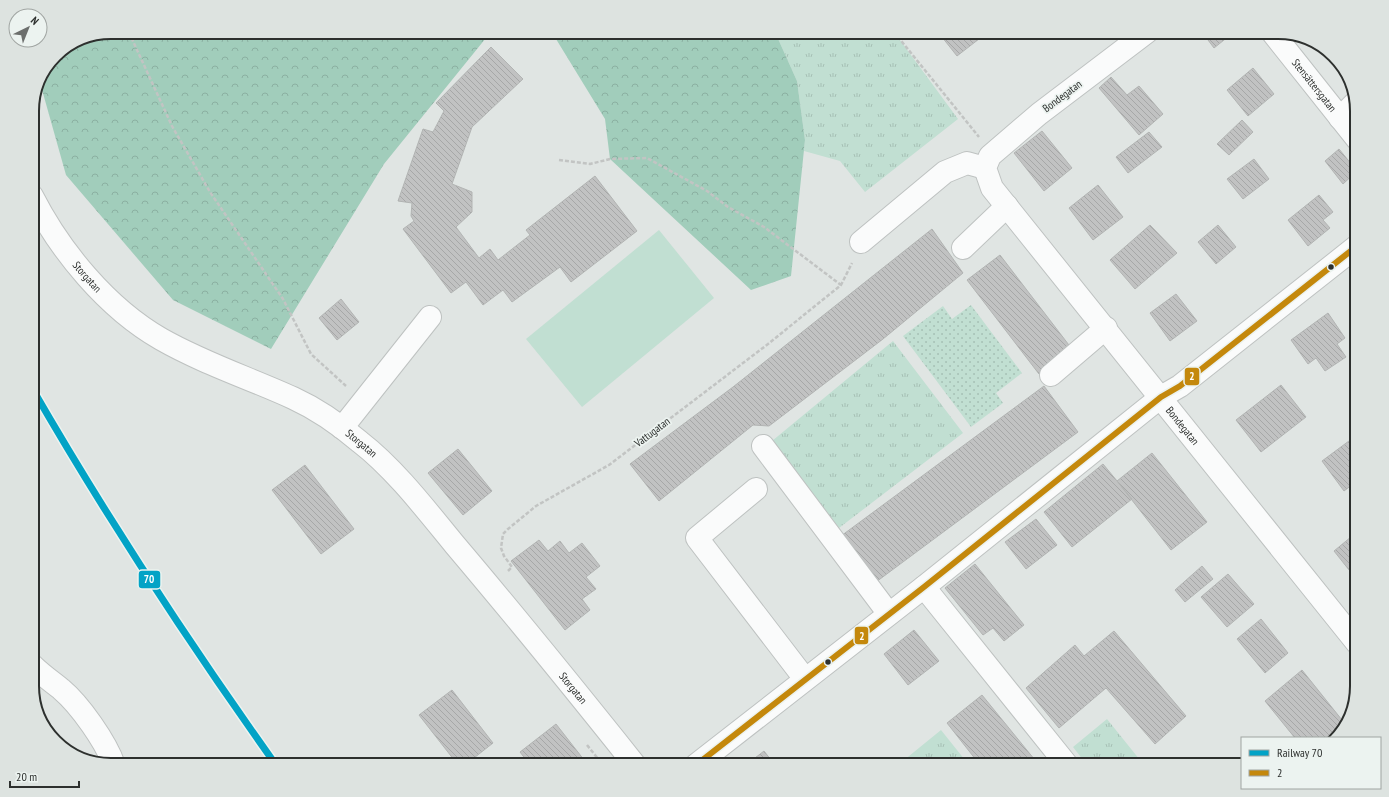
<svg xmlns="http://www.w3.org/2000/svg" width="1389" height="797" font-family="'PT Sans Narrow',sans-serif">
	<style>
		.grass { fill: url(#grass-tufts) }
		.forest { fill: url(#forest-crowns) }
		.park { fill: url(#park-dots) }
		.pitch { fill: #c1dfd2 }
		.building { fill: url(#building-back-hatch); stroke: #b2b4b3 }
		.lines { fill: none; stroke-linecap: round; stroke-linejoin: round }
		.minor-casing { stroke: #bec2c1; stroke-width: 24 }
		.path { stroke: #c2c4c3; stroke-width: 2.5; stroke-dasharray: 4 2; stroke-linecap: butt }
		.minor { stroke: #fafbfb; stroke-width: 22 }
		.bus-1-casing { stroke: #ecf3f0; stroke-width: 9 }
		.bus-1 { stroke: #c4880c; stroke-width: 6 }
		.rail-1-casing { stroke: #ecf3f0; stroke-width: 10 }
		.rail-1 { stroke: #02a3c6; stroke-width: 7 }
		.bus-dot { fill: #2d302e; stroke: #ecf3f0; stroke-width: 1.5 }
		.labels { text-anchor: middle; stroke-width: 3.5; stroke-linejoin: round; paint-order: stroke }
		.street-label { font-size: 11px; fill: #2d302e; stroke: #ecf3f0 }
		.rim { fill: none; stroke: #2d302e; stroke-width: 2 }
		.line-badge { stroke: #ecf3f0; stroke-width: 1.5 }
		.badge-label { font-size: 11px; text-anchor: middle; font-weight: bold; fill: #fff }
	</style>
	<defs>
		<pattern id="grass-tufts" width="24" height="20" patternUnits="userSpaceOnUse"><rect width="24" height="20" fill="#c1dfd2"/><path d="M3 7l-1-3M5 7V3M7 7l1-3M15 17l-1-3M17 17v-4M19 17l1-3" fill="none" stroke="#a6c0b5"/></pattern>
		<pattern id="forest-crowns" width="20" height="18" patternUnits="userSpaceOnUse"><rect width="20" height="18" fill="#a1cdbb"/><path d="M2 6a3 3 0 1 1 6 0M12 15a3 3 0 1 1 6 0" fill="none" stroke="#8bb0a1"/></pattern>
		<pattern id="park-dots" width="8" height="8" patternUnits="userSpaceOnUse"><rect width="8" height="8" fill="#c1dfd2"/><path d="M2 2h.1M6 6h.1" fill="none" stroke="#a6c0b5" stroke-width="1.8" stroke-linecap="round"/></pattern>
		<pattern id="building-back-hatch" width="6" height="6" patternUnits="userSpaceOnUse"><rect width="6" height="6" fill="#c1c2c2"/><path d="M-1 5l2 2M0 0l6 6M5-1l2 2" fill="none" stroke="#a6a7a7"/></pattern>
	</defs>
	<rect width="100%" height="100%" fill="#e0e5e3"/>
	<path class="grass" d="M775 32H894L958 119 865 192 840 161 804 151 805 140 797 81Z
		M893 341 963 433 839 528 772 441Z
		M1107 719 1144 765H1087L1073 747Z
		M941 730 969 765H898Z"/>
	<path class="forest" d="M111 32H775L797 81 805 140 791 276 751 290 610 159 605 119 556 39 490 33 384 164 271 349 173 300 66 175 39 79 55 55 81 38Z"/>
	<path class="park" d="M971 305 1022 373 996 393 1003 403 971 427 903 336 943 306 952 319Z"/>
	<path class="pitch" d="M659 230 714 298 582 407 526 339Z"/>
	<path class="building" d="M938 32H988L957 56Z
		M1202 32H1234L1214 48Z
		M491 47 523 79 472 127 452 184 472 192V212L456 227 479 258 490 249 498 260 530 235 526 230 595 176 637 231 571 282 560 267 512 302 503 290 483 305 466 282 451 293 403 229 414 221 411 216 412 203 398 201 423 129 433 132 444 111 436 103Z
		M1253 68 1274 94 1248 116 1227 90Z
		M1111 77 1127 95 1139 86 1163 114 1139 135 1099 88Z
		M1242 120 1253 132 1229 155 1217 144Z
		M1042 131 1072 168 1044 191 1014 153Z
		M1149 132 1162 147 1128 173 1116 157Z
		M1339 149 1357 171 1343 184 1325 161Z
		M1254 159 1269 179 1243 199 1227 179Z
		M1098 185 1123 217 1093 240 1069 208Z
		M1319 195 1333 212 1323 220 1330 228 1308 246 1288 220Z
		M1150 225 1177 253 1135 289 1110 260Z
		M1218 225 1236 247 1216 264 1198 242Z
		M932 229 963 273 883 339 769 426 753 425 659 501 630 464 733 387Z
		M1000 255 1072 349 1039 374 967 280Z
		M1176 294 1197 321 1170 341 1150 313Z
		M341 299 359 322 337 340 319 318Z
		M1328 313 1345 338 1337 344 1346 357 1325 371 1316 358 1308 364 1291 340Z
		M1281 385 1306 417 1261 452 1236 420Z
		M1044 386 1078 432 876 582 841 536Z
		M1357 435V481L1344 491 1322 461Z
		M458 449 492 491 463 515 428 473Z
		M1152 453 1207 522 1171 550 1117 481Z
		M1103 464 1132 499 1072 547 1044 512Z
		M305 465 354 529 321 554 272 490Z
		M1036 519 1057 545 1026 569 1005 542Z
		M1357 532V580L1334 551Z
		M539 540 548 551 560 541 569 553 582 543 600 566 586 577 596 589 582 599 590 610 565 630 511 561Z
		M975 564 1024 625 1004 641 993 628 983 635 945 588Z
		M1202 566 1213 579 1185 602 1175 590Z
		M1228 574 1254 604 1227 627 1201 597Z
		M1261 619 1288 653 1265 673 1237 639Z
		M914 630 939 661 908 685 884 654Z
		M1114 631 1186 716 1155 744 1106 688 1059 728 1026 688 1075 645 1084 656Z
		M1302 670 1346 725 1334 738H1295L1265 701Z
		M452 690 493 743 465 765H458L419 715Z
		M982 695 1039 765H980L947 723Z
		M556 724 588 765H530L520 752Z
		M764 751 775 765H746Z"/>
	<g class="lines">
		<g class="minor-casing">
			<g id="minor">
				<path id="s1" d="M1147 32 1039 114 990 156 985 168 992 188 1357 643"/>
				<path id="s2" d="M1272 32 1357 139"/>
				<path d="M1340 118 1356 102"/>
				<path id="s3" d="M32 196C60 251 107 308 161 339 203 363 249 378 293 398 317 409 340 425 360 442 395 469 427 511 455 545 516 617 576 691 635 765"/>
				<path d="M861 242 945 172 967 163 985 168"/>
				<path d="M963 248 1007 206"/>
				<path d="M1051 375 1106 328"/>
				<path d="M342 428 430 317"/>
				<path d="M763 446 889 614"/>
				<path d="M756 489 697 538 805 679"/>
				<path d="M924 587 1067 765"/>
				<path d="M32 665C41 674 51 681 61 689 80 705 106 742 114 765"/>
				<path d="M696 765 924 587 1161 397 1180 386 1357 246"/>
			</g>
		</g>
		<path class="path" d="M130 32 132 39 172 126 210 192 283 299 311 354 346 386
			M894 32 979 137
			M559 160 590 164 610 159 647 158 707 191 728 207 764 227 841 285
			M508 571 512 567 504 556 501 548 503 534 508 529 536 506 609 465 768 344 841 285 852 263
			M587 745 603 765"/>
		<use href="#minor" class="minor"/>
		<g class="bus-1-casing">
			<path id="bus-1" d="M696 765 924 587 1161 397 1180 386 1357 246"/>
		</g>
		<use href="#bus-1" class="bus-1"/>
		<g class="rail-1-casing">
			<path id="rail-1" d="M32 388C107 518 189 643 276 765"/>
		</g>
		<use href="#rail-1" class="rail-1"/>
	</g>
	<g class="bus-dot">
		<circle cx="1331" cy="267" r="3.5"/>
		<circle cx="828" cy="662" r="3.5"/>
	</g>
	<g class="labels">
		<g class="street-label">
			<text dy="4" stroke="none"><textPath href="#s2" startOffset="68">Stensättersgatan</textPath></text>
			<text transform="translate(1062 96) rotate(-37)" y="4">Bondegatan</text>
			<text dy="4" stroke="none"><textPath href="#s3" startOffset="98">Storgatan</textPath></text>
			<text dy="4" stroke="none"><textPath href="#s1" startOffset="539">Bondegatan</textPath></text>
			<text transform="translate(652 432) rotate(-37)" y="4">Vattugatan</text>
			<text dy="4" stroke="none"><textPath href="#s3" startOffset="422">Storgatan</textPath></text>
			<text dy="4" stroke="none"><textPath href="#s3" startOffset="746">Storgatan</textPath></text>
		</g>
	</g>
	<path d="M0 0H1389V797H0ZM111 39H1278A72 72 0 0 1 1350 111V686A72 72 0 0 1 1278 758H111A72 72 0 0 1 39 686V111A72 72 0 0 1 111 39Z" fill="#dde3e0" fill-rule="evenodd"/>
	<path class="rim" d="M111 39H1278A72 72 0 0 1 1350 111V686A72 72 0 0 1 1278 758H111A72 72 0 0 1 39 686V111A72 72 0 0 1 111 39Z"/>
	<g class="line-badge">
		<rect x="1184" y="367" width="16" height="19" rx="4" fill="#c4880c"/>
		<rect x="138" y="570" width="23" height="19" rx="4" fill="#02a3c6"/>
		<rect x="854" y="626" width="15" height="19" rx="4" fill="#c4880c"/>
	</g>
	<g class="badge-label">
		<text x="1192" y="380">2</text>
		<text x="149" y="583">70</text>
		<text x="862" y="640">2</text>
	</g>
	<rect x="1241" y="737" width="140" height="52" fill="#ecf3f0" stroke="#a0a5a2"/>
	<rect x="1249" y="750" width="20" height="6" fill="#02a3c6" stroke="#a0a5a2"/>
	<text x="1277" y="757" font-size="12" fill="#2d302e">Railway 70</text>
	<rect x="1249" y="770" width="20" height="6" fill="#c4880c" stroke="#a0a5a2"/>
	<text x="1277" y="777" font-size="12" fill="#2d302e">2</text>
	<g transform="translate(28 28) rotate(43)"><circle r="19" fill="#ecf3f0" stroke="#a0a5a2"/>
	<path d="M0-3L7 15L0 10L-7 15Z" fill="#6c6f6d"/>
	<text y="-6" font-size="11" font-weight="bold" text-anchor="middle" fill="#2d302e">N</text>
	</g>
	<path d="M10 781v6h69v-6" fill="none" stroke="#2d302e" stroke-width="2"/>
	<text x="16" y="781" font-size="12" fill="#2d302e" stroke="#ecf3f0" stroke-width="3" paint-order="stroke">20 m</text>
</svg>
